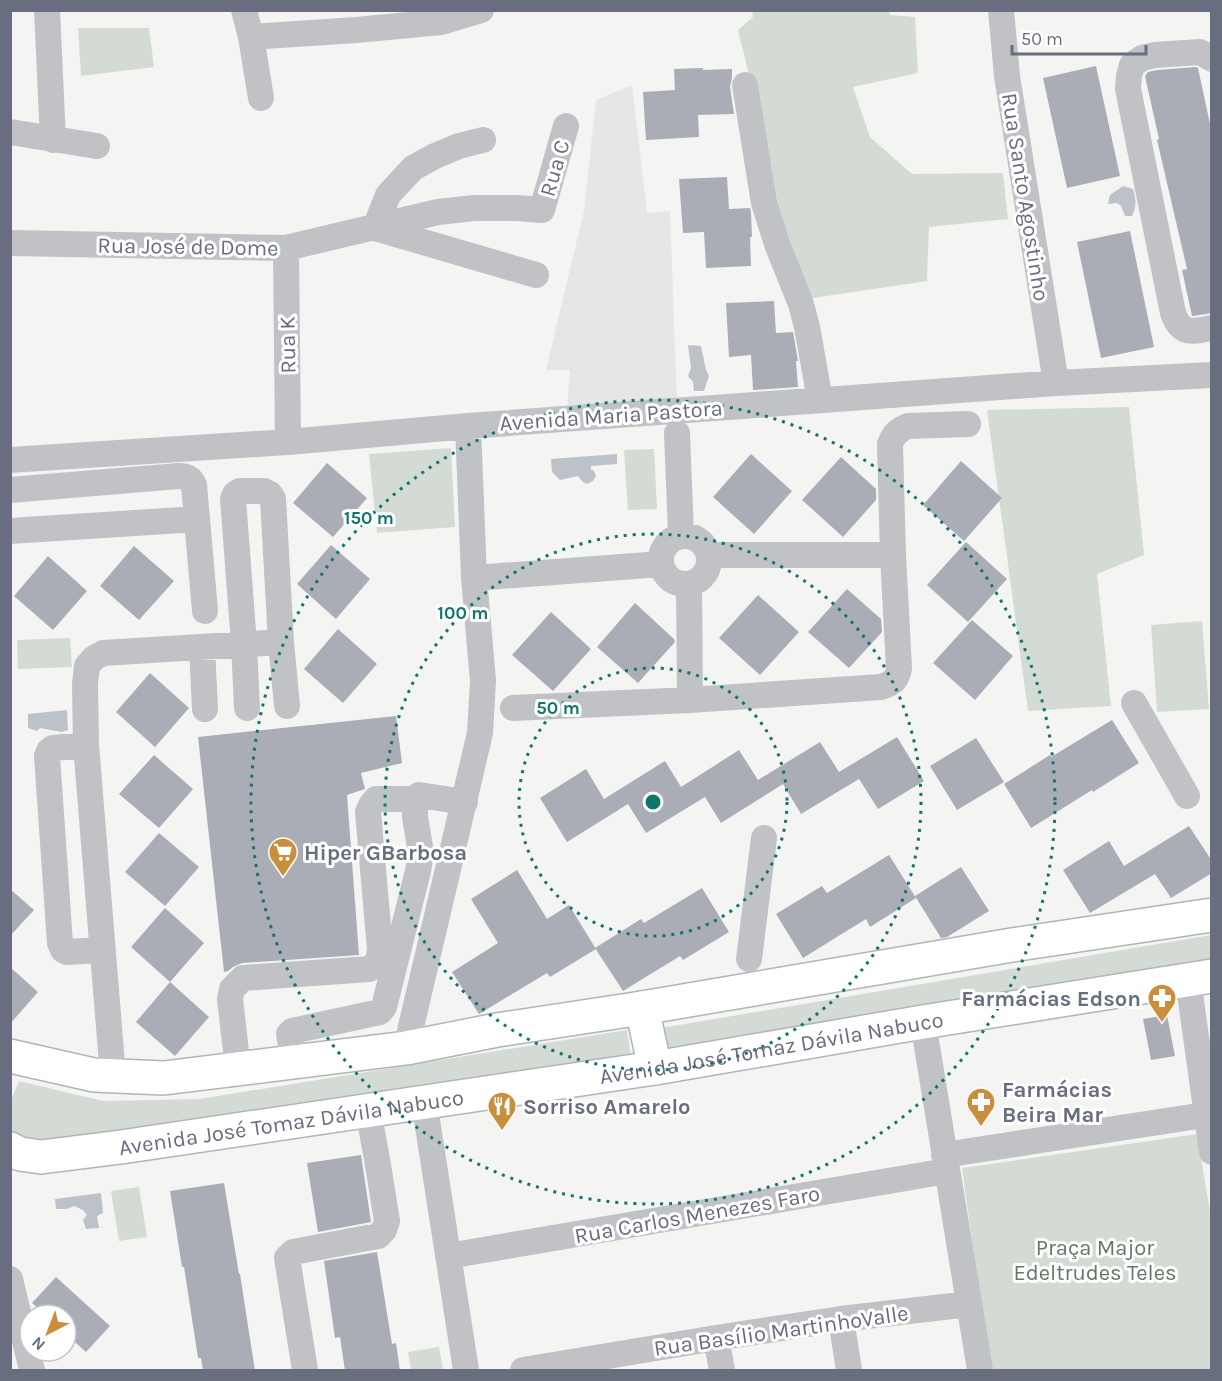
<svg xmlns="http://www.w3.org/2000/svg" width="1222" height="1381" font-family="Karla,sans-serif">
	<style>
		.built { fill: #e5e6e5 }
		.green { fill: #d4dbd5 }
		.water { fill: #bdc1c8 }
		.building { fill: #aaadb5 }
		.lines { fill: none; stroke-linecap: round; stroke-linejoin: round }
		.major-casing { stroke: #b2b4b9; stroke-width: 36 }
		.minor { stroke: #c1c2c6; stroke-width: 26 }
		.major { stroke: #fff; stroke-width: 33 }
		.ring { fill: none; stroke: #0f766e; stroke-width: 3; stroke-dasharray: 3 6 }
		.labels { text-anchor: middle; stroke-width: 6; stroke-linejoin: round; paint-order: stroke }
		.street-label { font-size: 22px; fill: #686d7f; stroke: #fff }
		.poi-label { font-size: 22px; font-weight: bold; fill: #686d7f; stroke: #fff; text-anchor: start }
		.park-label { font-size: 22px; fill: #667768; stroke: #fff }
		.centre { fill: #0f766e; stroke: #fff; stroke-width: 3 }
		.ring-label { font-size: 18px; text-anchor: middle; font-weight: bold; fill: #0f766e; stroke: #fff; stroke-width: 6; stroke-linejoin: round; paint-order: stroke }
	</style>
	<rect width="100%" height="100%" fill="#f4f5f2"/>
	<path class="built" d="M632 85 647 213 670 211 677 405 567 409 570 370H546L584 211 596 100Z"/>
	<path class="green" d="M889 10 890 15 915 17 918 73 853 87 870 137 912 174 1003 173 1008 219 929 227 927 281 807 299 770 210 752 87 738 30 753 17 752 11Z
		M78 28H149L154 67 81 76Z
		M1129 407 1144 555 1097 574 1111 706 1028 711 987 410Z
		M451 448 455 527 377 533 369 454Z
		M654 449 657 509 628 510 624 450Z
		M1202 621 1209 709 1157 712 1151 625Z
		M70 638 72 667 18 669 17 640Z
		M1211 935V965L662 1060 655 1029Z
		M627 1030 632 1064 53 1152 11 1137V1100L19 1081 103 1101 199 1099Z
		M1197 1134 1211 1217V1370H990L962 1168Z
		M139 1187 147 1237 119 1241 111 1191Z
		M439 1347 443 1370H411L408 1352Z"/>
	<path class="water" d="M1123 186 1133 189C1136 199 1137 206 1132 216H1125L1121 206 1117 203 1108 204 1110 195Z
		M688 345 701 346 706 370 709 376 704 391H694L693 382 688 376 691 368Z
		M617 454V464L591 466V469L594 471 596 476 593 481 587 484 583 482 578 476 560 480 552 472 551 459Z
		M67 710 68 730 62 732 40 728 37 731 28 728V714Z
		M101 1193 103 1213 97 1216 99 1228 86 1229 83 1220 87 1215 83 1210 74 1206 67 1209H56L55 1199Z"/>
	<path class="building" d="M1096 66 1120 176 1067 188 1043 78Z
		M1196 67 1198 68 1212 133V313L1193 316H1192L1182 270 1187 269 1157 140 1159 139 1145 76 1148 72 1157 70Z
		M703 68V70L732 69V78L730 87 734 114 698 115 699 137 646 140 643 92 675 90 674 69Z
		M727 177 729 209 750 208 751 212 752 237H750L751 266 706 268 704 232 683 233 679 179Z
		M1130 231 1154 347 1101 358 1077 242Z
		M774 301 776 333 793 332 798 361H796L798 387 753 390 751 355 729 357 726 303Z
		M751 454 792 491 754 534 713 497Z
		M841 457 876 489V500L843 537 802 500Z
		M961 461 1002 498 964 541 923 505Z
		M327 463 367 498 333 537 293 503Z
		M966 542 1007 579 968 622 927 585Z
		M331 545 370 579 336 619 297 584Z
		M134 546 174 581 139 620 100 586Z
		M48 556 87 591 53 630 14 596Z
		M847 589 881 619 882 632 849 668 808 632Z
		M758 595 799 632 760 675 719 638Z
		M635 603 674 639 675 642 638 683 597 647Z
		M551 612 591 649 553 691 512 655Z
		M972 620 1013 656 975 700 933 663Z
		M338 629 377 664 343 703 304 669Z
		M150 673 189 708 155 747 116 712Z
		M396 716 402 763 361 773 365 789 347 795 359 955 242 963 233 967 228 971 224 972 198 737Z
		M1112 720 1139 763 1093 792 1092 790 1031 828 1004 784 1050 755 1051 757Z
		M897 737 924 781 878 809 859 779 801 814 783 784 721 823 705 797 646 833 628 804 567 842 540 798 586 769 604 799 665 761 681 787 739 750 758 780 820 742 839 772Z
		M976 738 1004 782 957 810 930 766Z
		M154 755 193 789 159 828 119 794Z
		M1189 826 1212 861V873L1171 898 1155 874 1090 913 1063 870 1109 841 1124 866Z
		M159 833 199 867 165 906 125 872Z
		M889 855 916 898 870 927 866 919 803 958 776 914 822 886 827 893Z
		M961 867 989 911 947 937 941 938 915 896Z
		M517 870 547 919 569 905 596 949 550 977 547 973 479 1014 452 972 498 943 471 899Z
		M702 888 729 932 683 960 680 956 623 991 595 948 641 919 644 923Z
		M10 889 34 910 10 936Z
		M165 908 204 943 170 982 131 947Z
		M10 967 38 992 10 1024Z
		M170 982 209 1017 175 1056 136 1022Z
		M1167 1015 1175 1056 1151 1060 1143 1019Z
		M361 1155 371 1222 318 1232 307 1163Z
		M224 1183 239 1274H240L255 1371H203L201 1358H198L184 1267H182L170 1191Z
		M377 1252 392 1344 396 1343 400 1371H345L340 1337 335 1338 324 1261Z
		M56 1277 110 1326 86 1352 66 1334V1315H45L32 1303Z"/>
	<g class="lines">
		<g class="major-casing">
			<g id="major">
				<path d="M642 1008 655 1068"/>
				<path d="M10 1056 94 1075 164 1078 406 1048 497 1030 642 1008 1012 945 1212 915"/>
				<path id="s1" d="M10 1149 20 1154 41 1157 121 1147 655 1068 923 1022 1212 976"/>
			</g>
		</g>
		<path class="minor" d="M47 10 53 140
			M244 10 251 37 261 98
			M1001 10 1007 76 1056 383
			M251 37 356 30 441 22 481 10
			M1212 59 1200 52 1155 55 1142 58 1132 65 1129 76 1128 89 1173 313C1181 335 1191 332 1212 328
			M745 85 764 203 777 244 801 304 807 327 820 400
			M10 132 97 146
			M375 228 536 275
			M375 228 388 195 413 168 435 156 459 146 483 140
			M10 243 286 248 438 212 474 208H517L542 210 566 126
			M286 248 288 442
			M677 433 681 535
			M10 460 288 442 468 426 1056 383 1212 375
			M10 490 179 476C187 476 191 478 194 485L205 611
			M10 531 197 519
			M661 560a24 24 0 1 1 48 0a24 24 0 1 1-48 0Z
			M709 555H893
			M474 578 661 564
			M689 584 690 700
			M281 642 287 706
			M202 647 205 709
			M1134 703 1187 796
			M513 708 690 700 881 687C893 683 897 680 899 668L893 555 890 444C894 434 898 430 908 426L968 424
			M86 745 53 748 49 751 47 756 60 943 63 950 67 952 102 950
			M749 959 764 838
			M1188 979 1212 1152
			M923 1022 980 1370
			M406 1048 480 733 483 681 474 578 468 426
			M294 1062 289 1034 292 1031 380 1012 384 1007 418 871 421 853 415 817V799L419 795 465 802
			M238 1069 230 999 232 989 243 978 369 969 378 962 380 949 368 812 371 805 376 799H415
			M113 1076 86 745 85 684 87 666 94 658 103 653 281 642 273 499 270 494 264 491H240L235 494 233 499 244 644 247 708
			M424 1101 466 1370
			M944 1155 1205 1115
			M448 1256 947 1171
			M10 1279 32 1370
			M841 1319 849 1370
			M716 1338 722 1370
			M305 1370 287 1258 293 1252 378 1236 384 1230 387 1221 377 1159 368 1110
			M523 1370 716 1338 841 1319 969 1304"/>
		<use href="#major" class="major"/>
	</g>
	<g class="ring">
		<circle cx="653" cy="802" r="134"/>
		<circle cx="653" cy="802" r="268"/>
		<circle cx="653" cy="802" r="402"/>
	</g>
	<defs>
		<g id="supermarket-pin" transform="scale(1.5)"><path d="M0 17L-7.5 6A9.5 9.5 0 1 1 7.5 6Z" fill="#cb8f3c" stroke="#fff"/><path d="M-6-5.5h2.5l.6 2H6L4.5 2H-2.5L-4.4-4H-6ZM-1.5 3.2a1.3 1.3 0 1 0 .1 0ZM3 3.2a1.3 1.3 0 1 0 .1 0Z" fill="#fff"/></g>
		<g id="pharmacy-pin" transform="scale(1.5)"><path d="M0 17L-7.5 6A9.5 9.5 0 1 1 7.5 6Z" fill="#cb8f3c" stroke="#fff"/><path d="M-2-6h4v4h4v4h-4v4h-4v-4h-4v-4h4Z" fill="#fff"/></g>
		<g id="restaurant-pin" transform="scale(1.5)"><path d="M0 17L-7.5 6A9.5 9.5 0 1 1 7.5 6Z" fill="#cb8f3c" stroke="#fff"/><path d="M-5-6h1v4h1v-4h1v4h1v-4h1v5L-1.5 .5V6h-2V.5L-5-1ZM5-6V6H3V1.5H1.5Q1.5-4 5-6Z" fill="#fff"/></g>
	</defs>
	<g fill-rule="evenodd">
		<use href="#supermarket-pin" x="283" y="852"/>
		<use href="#pharmacy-pin" x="1162" y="998"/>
		<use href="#pharmacy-pin" x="981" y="1102"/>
		<use href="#restaurant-pin" x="502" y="1106"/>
	</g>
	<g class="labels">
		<g class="street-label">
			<text transform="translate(554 168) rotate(-74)" y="8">Rua C</text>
			<text transform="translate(1026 197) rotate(81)" y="8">Rua Santo Agostinho</text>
			<text transform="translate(188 246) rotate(1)" y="8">Rua José de Dome</text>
			<text transform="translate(287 345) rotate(-91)" y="8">Rua K</text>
			<text transform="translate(611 415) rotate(-4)" y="8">Avenida Maria Pastora</text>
			<text dy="8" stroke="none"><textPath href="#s1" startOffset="771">Avenida José Tomaz Dávila Nabuco</textPath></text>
			<text dy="8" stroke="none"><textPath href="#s1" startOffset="285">Avenida José Tomaz Dávila Nabuco</textPath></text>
			<text transform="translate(697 1214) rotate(-10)" y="8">Rua Carlos Menezes Faro</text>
			<text transform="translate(781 1330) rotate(-8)" y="8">Rua Basílio MartinhoValle</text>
		</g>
		<g class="poi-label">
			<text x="304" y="860">Hiper GBarbosa</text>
			<text x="1141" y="1006" text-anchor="end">Farmácias Edson</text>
			<text x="1002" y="1097">Farmácias<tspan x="1002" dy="25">Beira Mar</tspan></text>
			<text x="523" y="1114">Sorriso Amarelo</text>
		</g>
		<g class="park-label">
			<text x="1095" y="1255">Praça Major<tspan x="1095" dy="25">Edeltrudes Teles</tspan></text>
		</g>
	</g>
	<circle cx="653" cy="802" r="9" class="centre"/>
	<g class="ring-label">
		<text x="369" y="524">150 m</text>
		<text x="463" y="619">100 m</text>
		<text x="558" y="714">50 m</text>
	</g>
	<rect width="1222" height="1381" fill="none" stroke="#686d7f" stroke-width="24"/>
	<g transform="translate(48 1333) rotate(222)"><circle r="28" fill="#ffffff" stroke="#c3c5cc" stroke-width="1.5"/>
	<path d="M0-4.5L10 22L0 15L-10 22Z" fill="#cb8f3c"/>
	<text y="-9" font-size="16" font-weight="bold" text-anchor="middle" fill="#686d7f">N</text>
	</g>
	<path d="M1012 45v9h134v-9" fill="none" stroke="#686d7f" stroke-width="3"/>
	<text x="1021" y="45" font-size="18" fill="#686d7f" stroke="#ffffff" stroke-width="4.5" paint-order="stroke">50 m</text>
</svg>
